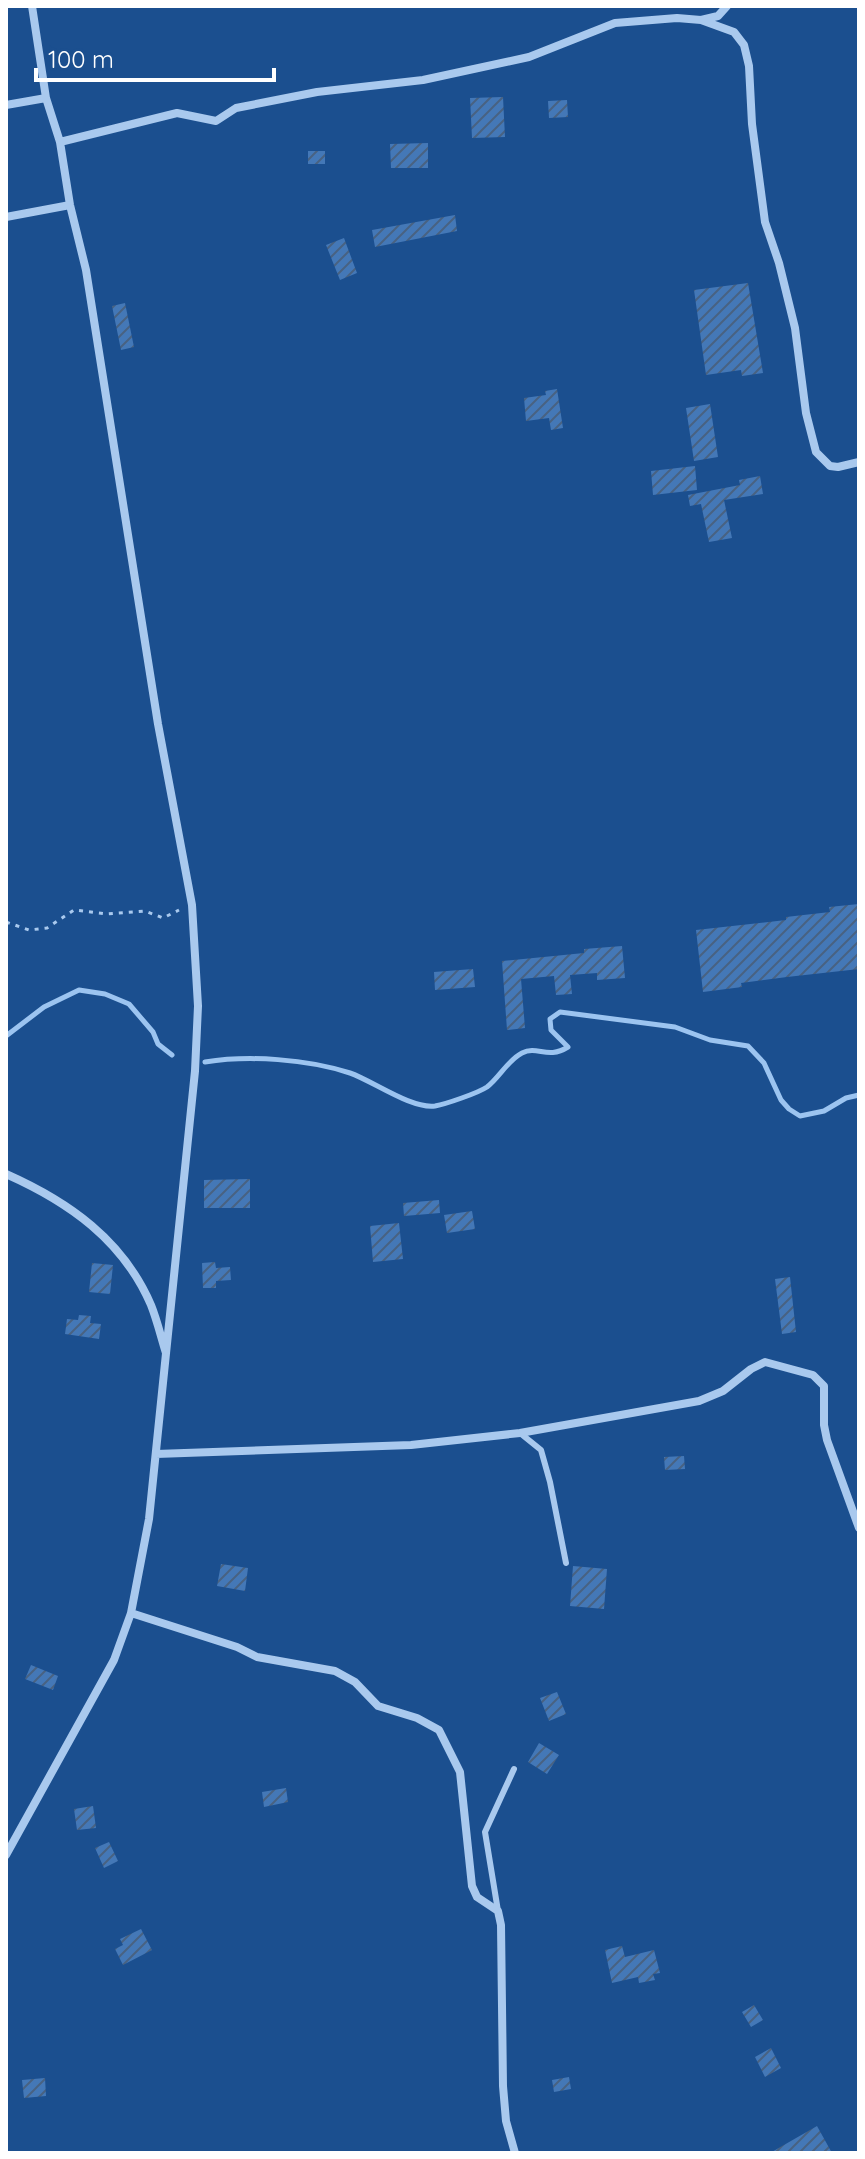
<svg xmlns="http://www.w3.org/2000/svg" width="865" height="2159" font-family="Quicksand,sans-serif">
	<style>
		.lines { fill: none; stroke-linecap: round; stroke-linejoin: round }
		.stream { stroke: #9cc4f0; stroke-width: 5 }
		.building { fill: url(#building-hatch) }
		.path { stroke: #a9c9ee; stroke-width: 3; stroke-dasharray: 4 6; stroke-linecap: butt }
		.lane { stroke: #a9c9ee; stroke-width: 6 }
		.street { stroke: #a9c9ee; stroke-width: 8 }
	</style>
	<defs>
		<pattern id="building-hatch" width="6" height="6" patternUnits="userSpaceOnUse" patternTransform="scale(2)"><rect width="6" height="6" fill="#4478b7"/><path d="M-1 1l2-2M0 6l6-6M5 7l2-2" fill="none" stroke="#486282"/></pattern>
	</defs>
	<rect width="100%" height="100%" fill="#1b4f8f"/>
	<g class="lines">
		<path class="stream" d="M6 1036 44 1007 79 990 105 994 129 1004 153 1032 158 1044 172 1055
			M205 1062C249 1055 307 1059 350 1073 373 1081 411 1109 435 1106 446 1104 478 1093 487 1087 499 1078 508 1060 522 1053 538 1045 547 1060 568 1047L551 1030 550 1019 560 1012 675 1027 710 1040 748 1046 764 1063 781 1100 789 1109 800 1116 824 1111 846 1098 859 1095"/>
	</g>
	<path class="building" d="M503 97 505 137 472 138 470 98Z
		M567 100 568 117 549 118 548 101Z
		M428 143V168H391L390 144Z
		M308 151H325V164H308Z
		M455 215 457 231 375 247 372 230Z
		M344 238 357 273 340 280 326 245Z
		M748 283 763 373 742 376 741 370 706 375 694 290Z
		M125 303 134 347 121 350 112 306Z
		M557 389 563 428 551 430 549 418 526 421 524 398 546 395 545 391Z
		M710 404 718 457 694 461 686 408Z
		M695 466 697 490 653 495 651 471Z
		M760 476 763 494 724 500 732 538 709 542 701 504 690 506 688 495 740 485 739 480Z
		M859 904V969L787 977 741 983 742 987 703 992 696 930 786 920V917L830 912 829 907Z
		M622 946 625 978 597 980V973L570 975 572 994 556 995 554 976 521 979 525 1028 507 1030 502 961 584 953V949Z
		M473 969 475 987 435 990 434 972Z
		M250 1179V1208H204V1180Z
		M439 1200 440 1213 404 1216 403 1203Z
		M472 1211 475 1229 447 1233 444 1215Z
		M399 1223 403 1259 373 1262 370 1226Z
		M215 1262 216 1268 230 1267 231 1280 216 1281V1288H203L202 1263Z
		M92 1263 113 1265 110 1294 89 1292Z
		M790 1277 796 1332 782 1334 775 1279Z
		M79 1315 91 1316 90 1323 101 1324 99 1339 65 1334 67 1319 78 1320Z
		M684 1456 685 1469 665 1470 664 1457Z
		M221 1564 248 1568 245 1591 217 1586Z
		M573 1566 607 1569 604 1609 570 1606Z
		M31 1665 58 1676 53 1690 25 1679Z
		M557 1692 566 1714 549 1721 540 1698Z
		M539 1743 559 1755 547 1774 528 1762Z
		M286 1788 288 1802 264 1807 262 1792Z
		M93 1806 96 1828 77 1830 74 1809Z
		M109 1842 118 1861 104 1868 95 1848Z
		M141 1929 152 1950 123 1965 115 1949 123 1945 120 1939Z
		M622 1946 625 1957 654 1950 660 1973 653 1974 655 1980 639 1983 638 1977 612 1983 605 1950Z
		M754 2005 763 2020 751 2027 742 2012Z
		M771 2048 781 2068 765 2077 755 2057Z
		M569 2077 571 2089 554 2092 552 2080Z
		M45 2078 46 2096 24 2098 22 2080Z
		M817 2126 832 2153H770Z"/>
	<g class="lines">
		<path class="path" d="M6 922 29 930 47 928 74 910 107 914 145 911 163 918 179 910"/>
		<path class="lane" d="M520 1433 541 1450 550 1482 566 1563
			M498 1911 485 1832 514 1769"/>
		<path class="street" d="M701 20 718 16 727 6
			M6 105 46 98
			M60 142 177 113 216 121 236 108 317 92 423 80 529 57 615 23 677 18 701 20 734 32 744 45 749 66 752 124 765 222 779 263 795 328 806 413 816 452 830 466 838 467 859 462
			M6 217 70 205
			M6 1174C69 1202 123 1240 151 1305 157 1320 161 1337 166 1353
			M156 1454 411 1445 520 1433 699 1401 723 1391 751 1369 765 1362 813 1375 824 1386V1425L827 1440 859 1528
			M131 1613 237 1647 257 1657 335 1671 355 1682 378 1706 417 1718 439 1730 460 1772 472 1886 477 1897 498 1911 501 1925 503 2086 506 2121 515 2153
			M6 1855 114 1660 131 1613 149 1519 195 1071 198 1006 192 905 158 724 86 270 70 205 60 142 46 98 32 6"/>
	</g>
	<rect width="865" height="2159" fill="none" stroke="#ffffff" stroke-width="16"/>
	<path d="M36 68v12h238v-12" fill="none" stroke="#ffffff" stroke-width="4"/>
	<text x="48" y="68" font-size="24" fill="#ffffff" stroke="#1b4f8f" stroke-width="6" paint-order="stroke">100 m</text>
</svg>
